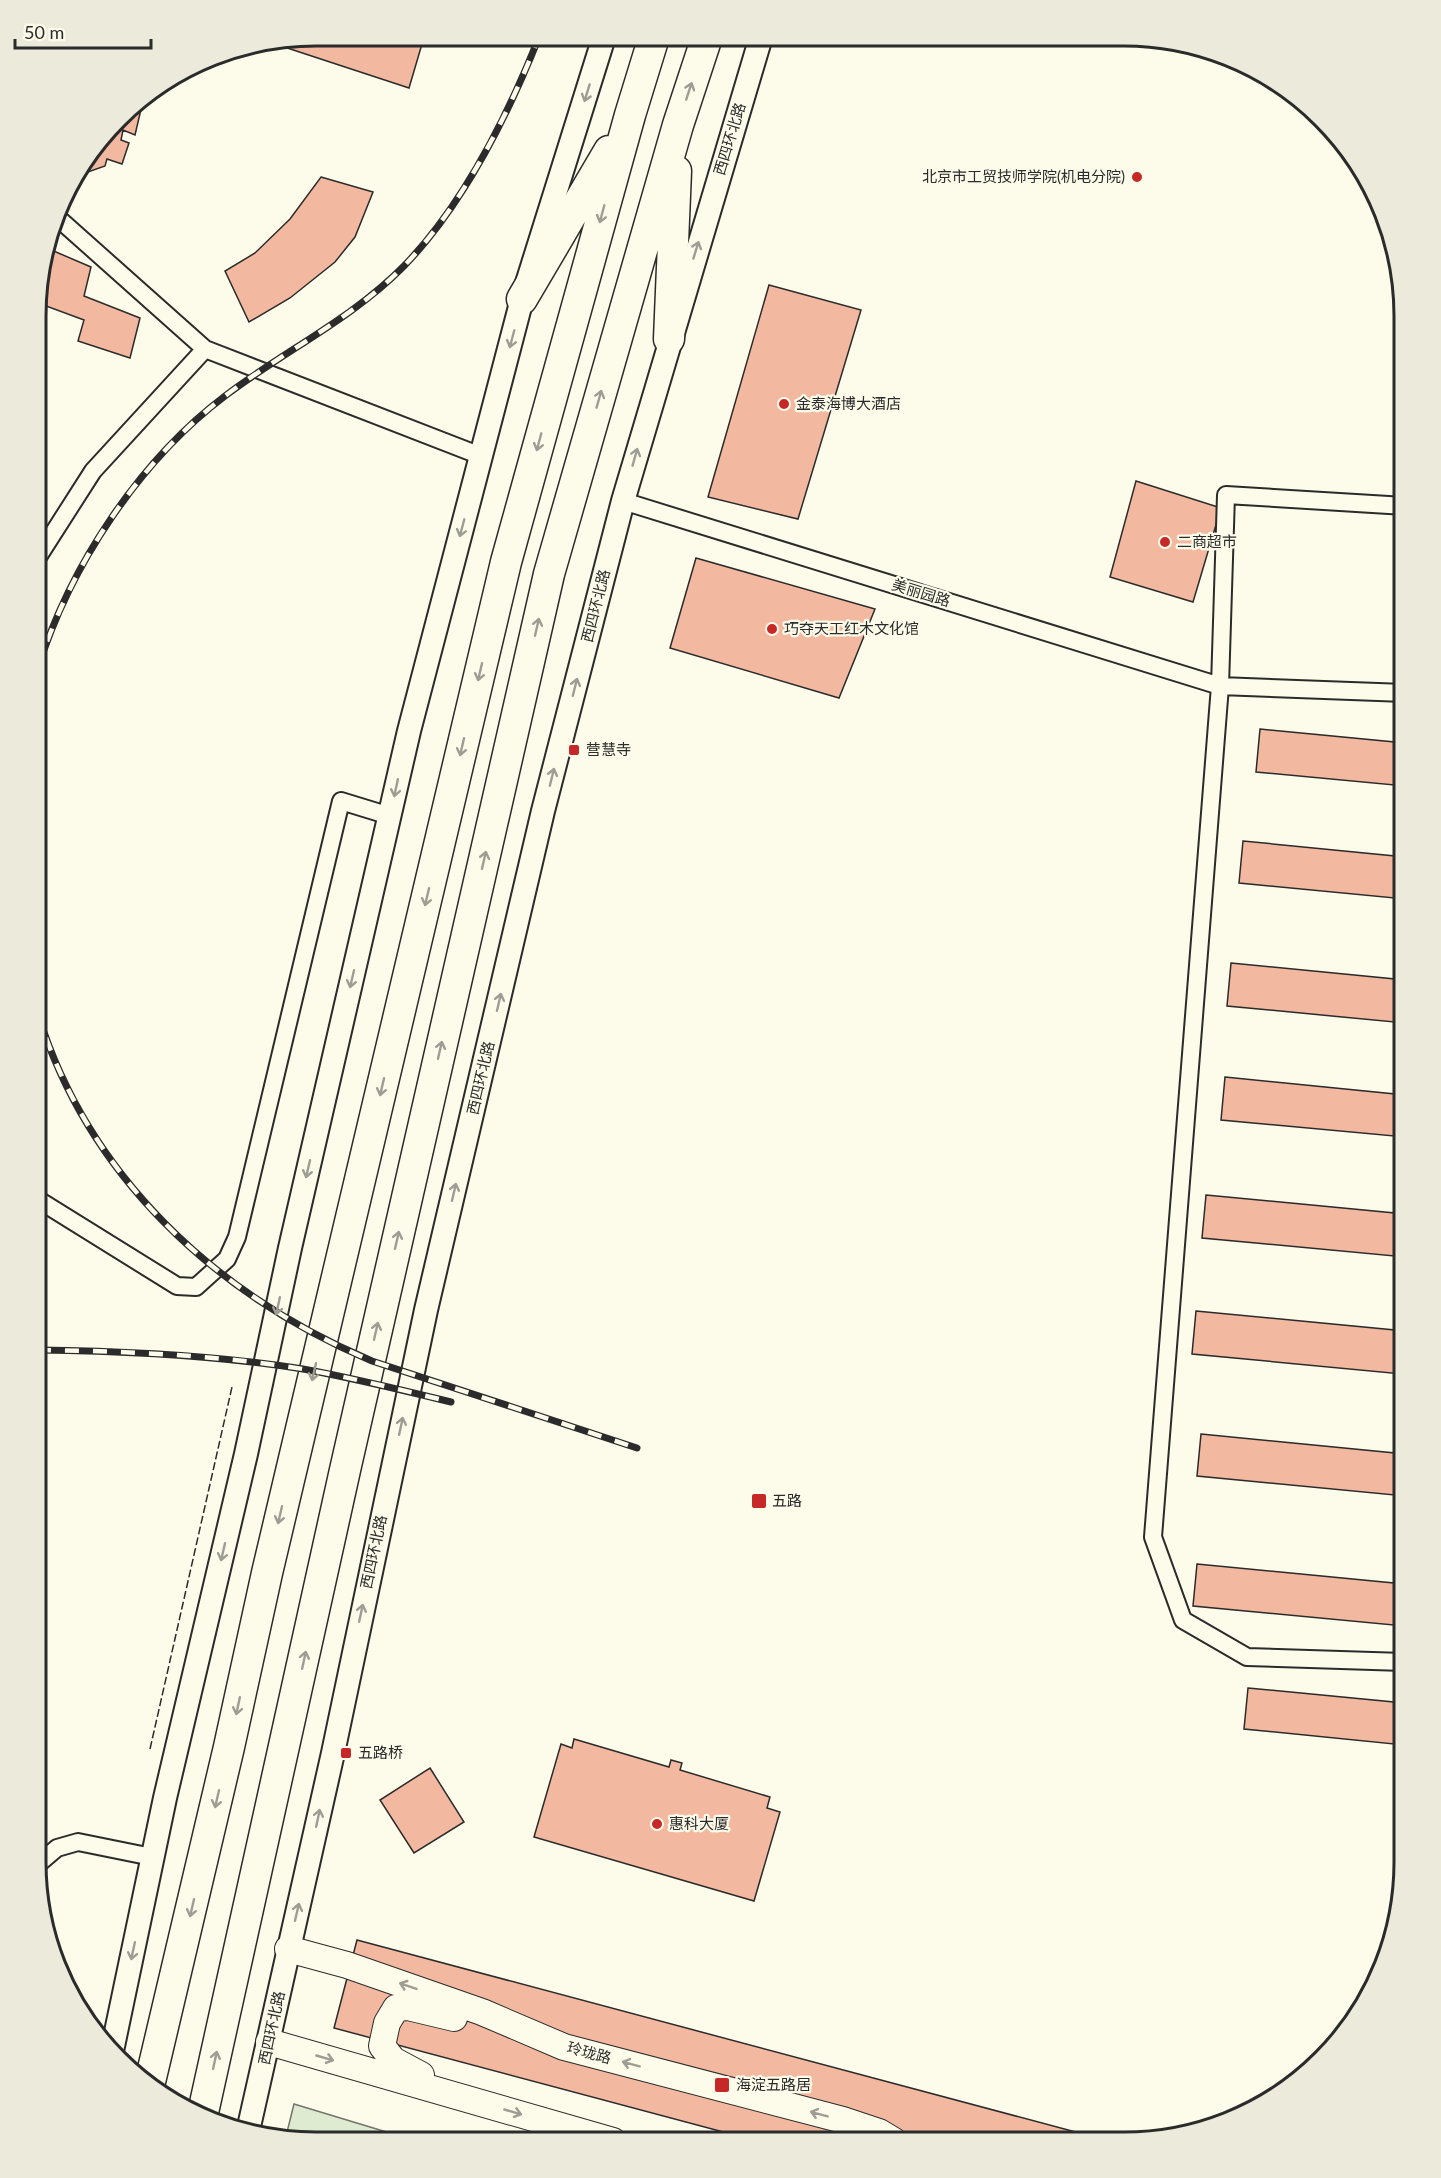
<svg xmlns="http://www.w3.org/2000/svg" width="1441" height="2178" font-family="Lato,'Noto Sans SC',sans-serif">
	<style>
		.green { fill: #deebd1; stroke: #74746e; stroke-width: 1.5 }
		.building { fill: #f2b8a0; stroke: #2b2b2b; stroke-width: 1.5 }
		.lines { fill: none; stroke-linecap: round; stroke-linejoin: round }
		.street-casing { stroke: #2b2b2b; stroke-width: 20 }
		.secondary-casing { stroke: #2b2b2b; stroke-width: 26 }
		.primary-casing { stroke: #2b2b2b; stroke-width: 28 }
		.highway-casing { stroke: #2b2b2b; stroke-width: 33 }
		.street { stroke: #fdfbea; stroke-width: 16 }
		.secondary { stroke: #fdfbea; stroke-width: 22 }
		.primary { stroke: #fdfbea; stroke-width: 26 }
		.highway { stroke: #fdfbea; stroke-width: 30 }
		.rail-casing { stroke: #2b2b2b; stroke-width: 7 }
		.rail { stroke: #fdfbea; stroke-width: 4.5; stroke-dasharray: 14; stroke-linecap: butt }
		.fence { stroke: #2b2b2b; stroke-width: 1.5; stroke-dasharray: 8 3; stroke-linecap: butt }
		.oneway { stroke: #9e9d94 }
		.poi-dot { fill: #c62828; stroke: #fdfbea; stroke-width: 2 }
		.labels { text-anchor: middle; stroke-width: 4.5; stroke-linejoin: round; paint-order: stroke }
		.street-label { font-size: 15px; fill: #2b2b2b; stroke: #fdfbea }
		.poi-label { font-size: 15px; fill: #2b2b2b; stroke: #fdfbea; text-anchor: start }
		.rim { fill: none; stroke: #2b2b2b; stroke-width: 3 }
	</style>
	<rect width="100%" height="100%" fill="#fdfbea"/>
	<path class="green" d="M294 2104 413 2140H285Z"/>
	<path class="building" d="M316 36H398L422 44 409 88 272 43Z
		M136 103 142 105 135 135 123 130 121 140 129 143 122 164 107 159 105 166 88 172 79 169 132 105Z
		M321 177 373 192 355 237 335 262 290 298 249 322 225 271 255 253 290 219Z
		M49 249 91 267 84 296 140 318 130 358 78 341 84 320 38 303V279Z
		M769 285 861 310 798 519 708 497Z
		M1136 481 1221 508 1193 602 1110 577Z
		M696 558 875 609 839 698 670 648Z
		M1260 729 1405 743V786L1256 772Z
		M1243 841 1405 857V899L1239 883Z
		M1231 963 1405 980V1023L1227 1006Z
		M1225 1077 1405 1095V1137L1221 1120Z
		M1206 1195 1405 1214V1257L1202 1238Z
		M1196 1311 1405 1331 1402 1374 1192 1354Z
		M1201 1434 1405 1454V1496L1197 1476Z
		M1197 1564 1404 1584V1626L1193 1606Z
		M1248 1688 1404 1703V1745L1244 1729Z
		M574 1739 669 1767 671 1760 682 1763 680 1770 770 1797 767 1808 780 1812 754 1901 534 1837 561 1744 572 1748Z
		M430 1768 464 1822 414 1853 380 1800Z
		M357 1940 1113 2142 757 2141 334 2028Z"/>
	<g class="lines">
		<g class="street-casing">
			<path id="street" d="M59 219 205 349 481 456
				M623 501 1220 686 1405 693
				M38 557 93 471 205 349
				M37 1199 177 1286 196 1287 227 1259 237 1237 341 801 390 816
				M1404 1662 1247 1657 1183 1620 1153 1537 1220 686 1226 495 1405 506
				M37 1865 57 1848 78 1842 152 1857"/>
		</g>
		<g class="secondary-casing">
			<path id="secondary" d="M112 2051 165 1798 246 1454 290 1248 409 731 522 299 604 37
				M248 2131 333 1753 426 1310 543 811 623 501 761 37"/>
		</g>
		<g class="primary-casing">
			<path id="primary" d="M288 1949 347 1965 482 2012 564 2047 843 2120 879 2132 894 2141
				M269 2042 613 2141
				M421 2075 393 2060 382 2046 387 2023 396 2008 408 2007 454 2018"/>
		</g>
		<g class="highway-casing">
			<path id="highway" d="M522 299 609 151
				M669 339 676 171
				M149 2086 229 1747 267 1573 506 562 630 115 654 37
				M202 2117 345 1470 549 574 678 125 707 37"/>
		</g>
		<use href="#street" class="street"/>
		<use href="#secondary" class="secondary"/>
		<use href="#primary" class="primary"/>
		<use href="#highway" class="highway"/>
		<g class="rail-casing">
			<path id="rail" d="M38 668C70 566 139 461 225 396 284 351 352 319 404 266 463 205 508 115 539 37
				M37 1011C87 1176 216 1295 372 1361L637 1448
				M37 1350C125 1351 215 1355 303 1369 353 1378 402 1390 451 1402"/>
		</g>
		<use href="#rail" class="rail"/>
		<path class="fence" d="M150 1749 232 1387"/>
	</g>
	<defs><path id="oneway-shaft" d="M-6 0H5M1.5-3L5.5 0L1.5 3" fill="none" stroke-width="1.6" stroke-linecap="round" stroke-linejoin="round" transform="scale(1.5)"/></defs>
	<g class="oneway">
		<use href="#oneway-shaft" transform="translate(689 91) rotate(-72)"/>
		<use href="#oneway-shaft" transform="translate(587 93) rotate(107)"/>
		<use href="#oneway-shaft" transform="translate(602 214) rotate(105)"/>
		<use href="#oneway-shaft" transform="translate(696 250) rotate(-73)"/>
		<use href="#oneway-shaft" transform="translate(512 339) rotate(105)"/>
		<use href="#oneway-shaft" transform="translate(599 399) rotate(-74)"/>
		<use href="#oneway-shaft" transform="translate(539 442) rotate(105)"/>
		<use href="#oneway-shaft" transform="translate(635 457) rotate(-74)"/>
		<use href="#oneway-shaft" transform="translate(462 528) rotate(105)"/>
		<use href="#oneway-shaft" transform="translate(537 627) rotate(-77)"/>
		<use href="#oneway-shaft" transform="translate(480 672) rotate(103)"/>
		<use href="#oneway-shaft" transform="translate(575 687) rotate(-76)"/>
		<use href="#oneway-shaft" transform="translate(462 747) rotate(103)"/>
		<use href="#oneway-shaft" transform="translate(552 777) rotate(-76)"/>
		<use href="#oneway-shaft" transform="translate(396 788) rotate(102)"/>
		<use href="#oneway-shaft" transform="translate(484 860) rotate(-77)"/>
		<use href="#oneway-shaft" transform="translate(427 897) rotate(103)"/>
		<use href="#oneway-shaft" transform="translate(352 979) rotate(103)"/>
		<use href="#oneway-shaft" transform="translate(499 1002) rotate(-77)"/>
		<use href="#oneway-shaft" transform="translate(440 1050) rotate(-77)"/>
		<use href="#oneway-shaft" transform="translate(382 1087) rotate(103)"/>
		<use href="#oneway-shaft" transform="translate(308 1169) rotate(103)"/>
		<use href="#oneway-shaft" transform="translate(454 1192) rotate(-77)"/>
		<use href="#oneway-shaft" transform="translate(397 1240) rotate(-77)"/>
		<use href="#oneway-shaft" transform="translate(278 1306) rotate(102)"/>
		<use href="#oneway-shaft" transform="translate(376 1331) rotate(-77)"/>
		<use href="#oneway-shaft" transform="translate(314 1372) rotate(103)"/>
		<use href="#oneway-shaft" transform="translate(401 1426) rotate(-78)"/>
		<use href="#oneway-shaft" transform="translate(280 1515) rotate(103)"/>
		<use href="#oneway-shaft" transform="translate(223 1552) rotate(103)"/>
		<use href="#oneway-shaft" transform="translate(361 1613) rotate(-78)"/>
		<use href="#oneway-shaft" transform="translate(304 1660) rotate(-78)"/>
		<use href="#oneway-shaft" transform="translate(238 1706) rotate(102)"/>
		<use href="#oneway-shaft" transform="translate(217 1799) rotate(103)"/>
		<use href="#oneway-shaft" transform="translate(318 1818) rotate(-78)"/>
		<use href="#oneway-shaft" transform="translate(192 1908) rotate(103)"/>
		<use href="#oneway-shaft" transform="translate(297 1912) rotate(-77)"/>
		<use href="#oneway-shaft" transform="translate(133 1951) rotate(102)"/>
		<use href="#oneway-shaft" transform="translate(408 1986) rotate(-161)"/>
		<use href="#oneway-shaft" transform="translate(325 2058) rotate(16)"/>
		<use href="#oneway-shaft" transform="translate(215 2060) rotate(-78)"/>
		<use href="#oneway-shaft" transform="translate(631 2064) rotate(-165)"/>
		<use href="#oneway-shaft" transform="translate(513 2112) rotate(16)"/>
		<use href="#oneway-shaft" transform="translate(819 2114) rotate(-165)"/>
	</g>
	<g class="poi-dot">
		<circle cx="1137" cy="177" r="6"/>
		<circle cx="784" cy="404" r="6"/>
		<circle cx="1165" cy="542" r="6"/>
		<circle cx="772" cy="629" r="6"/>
		<rect x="568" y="744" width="12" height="12" rx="3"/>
		<rect x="751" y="1493" width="16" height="16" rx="3"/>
		<rect x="340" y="1747" width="12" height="12" rx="3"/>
		<circle cx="657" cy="1824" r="6"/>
		<rect x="714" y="2077" width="16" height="16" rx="3"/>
	</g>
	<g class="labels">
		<g class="street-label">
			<text transform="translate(730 139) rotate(-73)" y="5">西四环北路</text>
			<text transform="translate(921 593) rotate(17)" y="5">美丽园路</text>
			<text transform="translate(596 606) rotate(-76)" y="5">西四环北路</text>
			<text transform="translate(481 1078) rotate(-77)" y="5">西四环北路</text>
			<text transform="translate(374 1552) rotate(-78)" y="5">西四环北路</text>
			<text transform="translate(272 2028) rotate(-78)" y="5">西四环北路</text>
			<text transform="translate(589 2053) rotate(15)" y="5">玲珑路</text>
		</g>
		<g class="poi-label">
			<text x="1125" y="182" text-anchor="end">北京市工贸技师学院(机电分院)</text>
			<text x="796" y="409">金泰海博大酒店</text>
			<text x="1177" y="547">二商超市</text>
			<text x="784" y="634">巧夺天工红木文化馆</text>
			<text x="586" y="755">营慧寺</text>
			<text x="772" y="1506">五路</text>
			<text x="358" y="1758">五路桥</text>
			<text x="669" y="1829">惠科大厦</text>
			<text x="736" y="2090">海淀五路居</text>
		</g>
	</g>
	<path d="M0 0H1441V2178H0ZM316 46H1124A270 270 0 0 1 1394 316V1862A270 270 0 0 1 1124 2132H316A270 270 0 0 1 46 1862V316A270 270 0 0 1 316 46Z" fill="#eceadb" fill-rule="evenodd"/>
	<path class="rim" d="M316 46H1124A270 270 0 0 1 1394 316V1862A270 270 0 0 1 1124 2132H316A270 270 0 0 1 46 1862V316A270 270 0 0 1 316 46Z"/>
	<path d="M15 39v9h136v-9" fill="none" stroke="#2b2b2b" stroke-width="3"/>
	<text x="24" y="39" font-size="18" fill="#2b2b2b" stroke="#fdfbea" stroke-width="4.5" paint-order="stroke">50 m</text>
</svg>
